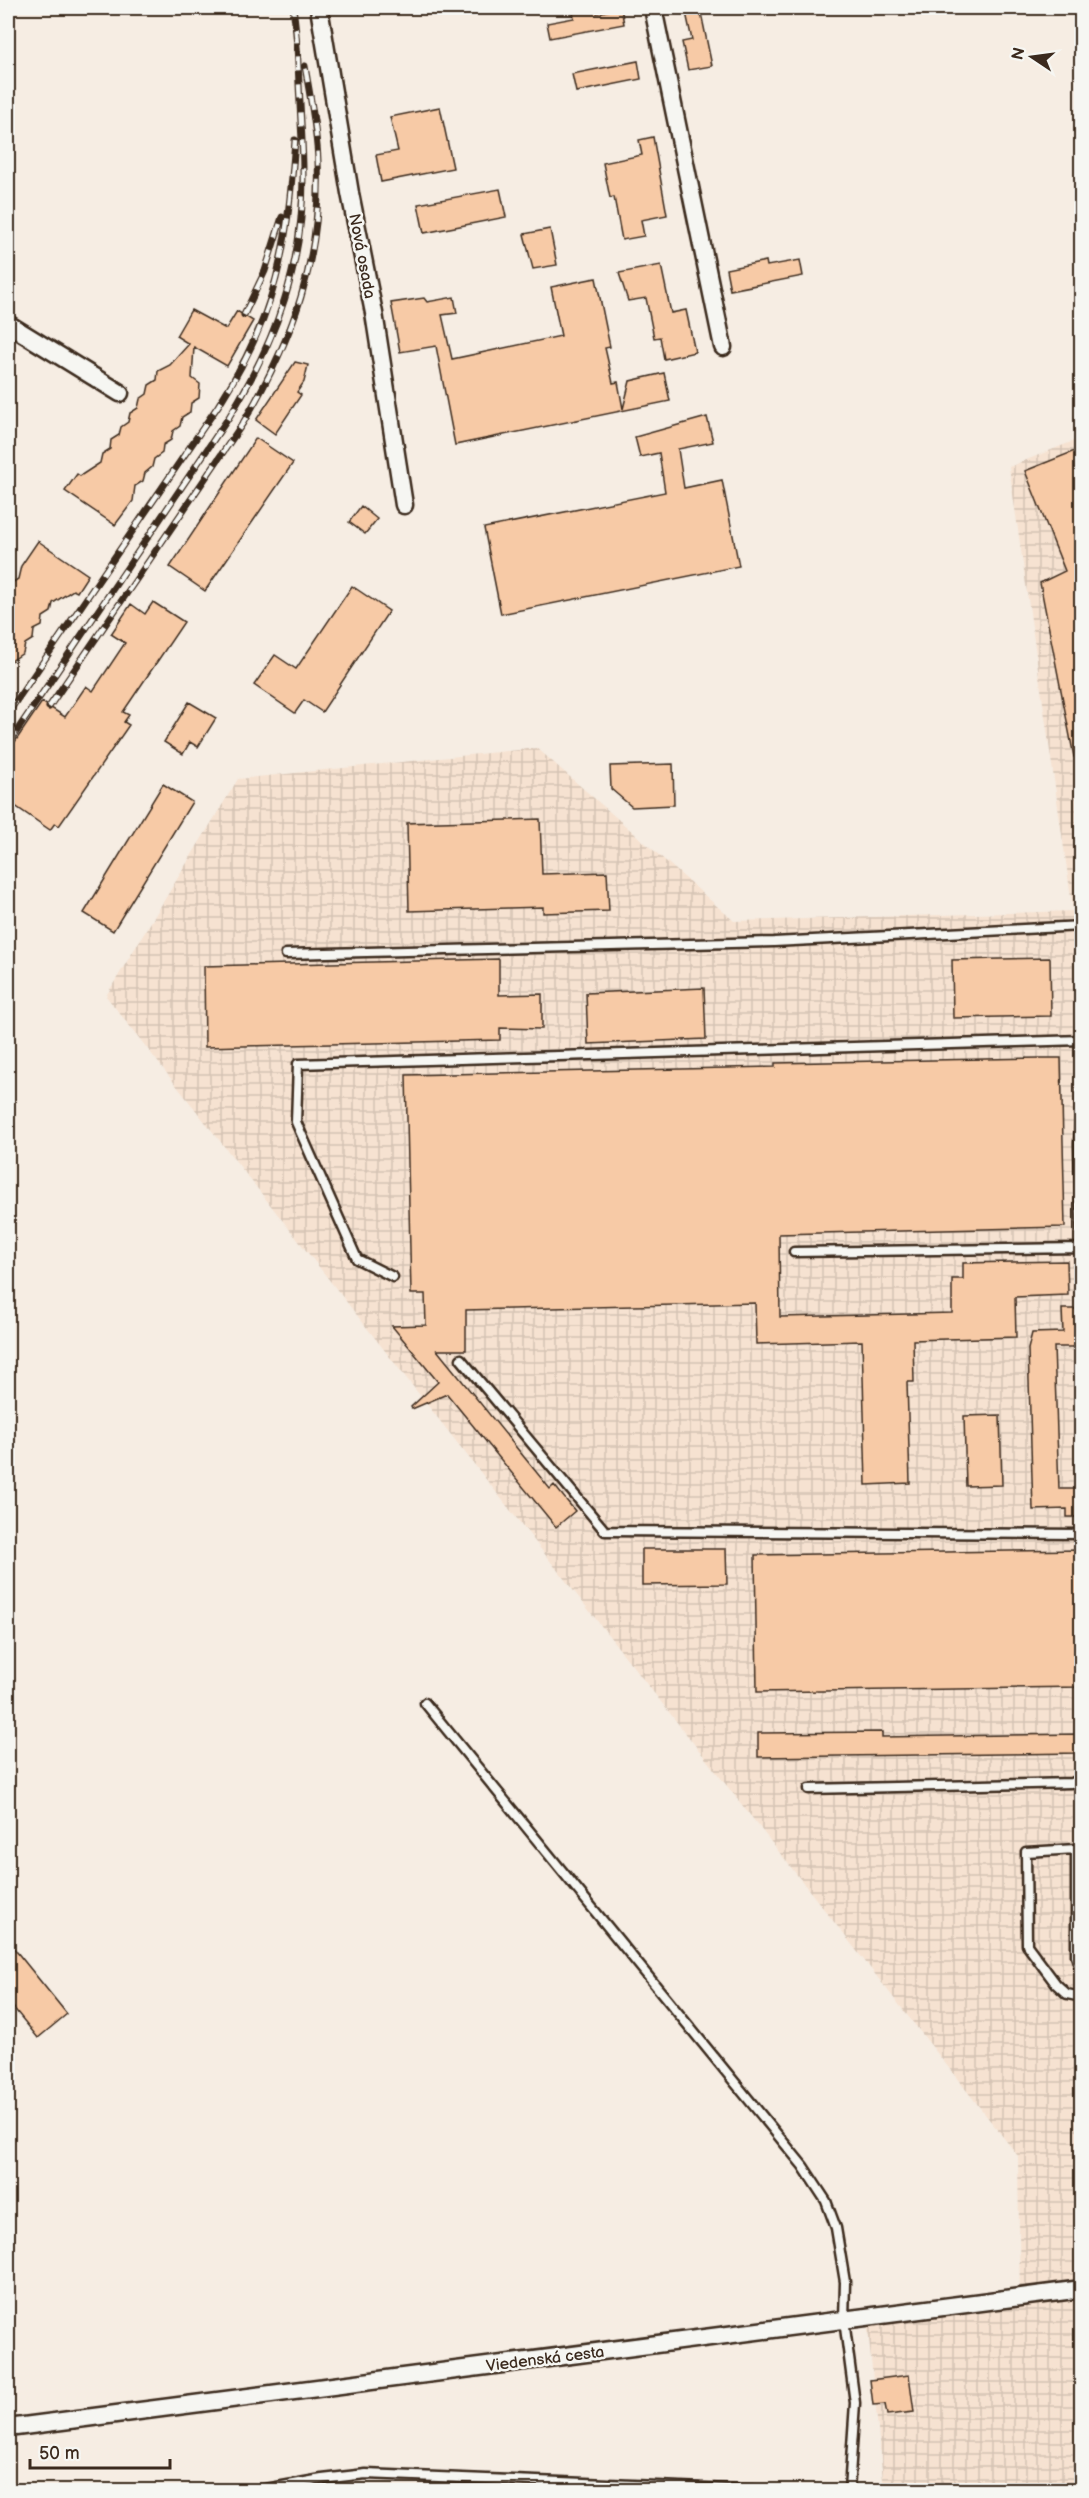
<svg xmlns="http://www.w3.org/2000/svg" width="1089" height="2498" font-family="'Balsamiq Sans',sans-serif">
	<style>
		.industrial { fill: url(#industrial-grid) }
		.building { fill: #f7caa6; stroke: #3b2a1e; stroke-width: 1.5 }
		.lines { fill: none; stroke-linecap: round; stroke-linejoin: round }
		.service-casing { stroke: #3b2a1e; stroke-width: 13 }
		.minor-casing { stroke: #3b2a1e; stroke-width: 21 }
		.service { stroke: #f6f6f2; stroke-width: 8 }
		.minor { stroke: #f6f6f2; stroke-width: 16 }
		.rail-casing { stroke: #3b2a1e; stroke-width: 7 }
		.rail { stroke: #f6f6f2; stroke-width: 4.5; stroke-dasharray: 14; stroke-linecap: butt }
		.labels { text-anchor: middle; stroke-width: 5; stroke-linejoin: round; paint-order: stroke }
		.street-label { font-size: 16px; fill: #3b2a1e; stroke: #f6f6f2 }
	</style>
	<defs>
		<pattern id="industrial-grid" width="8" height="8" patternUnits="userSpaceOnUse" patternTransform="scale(1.5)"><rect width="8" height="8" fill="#f6e2d1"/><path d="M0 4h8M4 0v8" fill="none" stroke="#d4c2b3"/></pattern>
	</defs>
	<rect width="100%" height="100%" fill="#f6ede3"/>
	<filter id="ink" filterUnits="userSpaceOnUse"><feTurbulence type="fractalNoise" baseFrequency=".0167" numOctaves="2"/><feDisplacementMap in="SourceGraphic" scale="12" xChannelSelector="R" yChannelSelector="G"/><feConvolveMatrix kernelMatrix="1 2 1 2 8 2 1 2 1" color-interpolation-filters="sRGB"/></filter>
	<g filter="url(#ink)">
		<path class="industrial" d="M1081 438V2482L969 2490H884L867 2319 1020 2304 1018 2156 106 996 238 779 537 748 734 921 1073 911 1009 467Z"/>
		<path class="building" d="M572 8H596L597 13 621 8 624 24 550 38 547 23 574 18Z
			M685 8H700L712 66 688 70 682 42 692 40Z
			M638 61 641 79 576 92 572 74Z
			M440 107 453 168 381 182 376 155 398 151 390 117Z
			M653 137 667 215 641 220 644 236 622 240 614 197 610 198 603 163 642 155 639 140Z
			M500 189 506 217 424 233 418 204Z
			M550 229 557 265 533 269 524 234Z
			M800 260 803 276 730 290 726 269 766 261 767 266Z
			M661 265 671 313 686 310 695 352 664 359 660 337 654 338 646 298 628 301 619 273Z
			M596 278 610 347 605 348 613 383 618 382 623 409 630 381 664 373 670 401 455 445 436 346 400 352 391 303 424 298 427 302 454 297 457 313 442 315 452 359 561 336 551 287Z
			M191 310 226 329 237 311 253 321 227 366 194 347 192 378 200 384 199 398 191 403 190 412 182 417 180 426 173 431 171 440 163 445 162 453 154 459 152 467 145 473 143 481 135 486 133 501 115 525 65 491 77 474 80 476 100 463 102 454 110 449 111 440 119 435 121 427 128 422 130 413 138 408 140 399 147 394 149 385 157 380 158 371 170 365 189 344 176 336Z
			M295 362 308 365 304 382 297 392 301 395 275 434 256 420Z
			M707 417 713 442 678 449 684 488 722 480 739 566 501 614 484 528 665 492 659 453 640 457 635 437Z
			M256 438 293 463 205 591 170 567Z
			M1082 448V756L1074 757 1040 583 1065 571 1025 471Z
			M361 506 377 519 365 534 349 522Z
			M38 541 88 575 77 592 73 590 53 603 51 612 43 617 42 626 34 630 33 639 25 644 23 653 8 663V596L10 584 18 579 21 566Z
			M352 586 389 611 322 712 304 700 295 713 254 685 275 655 296 669Z
			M153 602 184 622 123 712 129 715 124 722 129 725 59 826 55 823 50 830 8 801 15 790 8 785V752L42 702 65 717 86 686 93 691 125 643 111 634 131 604 145 614Z
			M189 702 216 718 198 747 190 742 183 754 164 742Z
			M673 764 674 805 632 807 611 789 610 766Z
			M163 784 192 802 113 931 84 913Z
			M540 819 542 874 607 872 609 911 543 913V907L409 911 407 823Z
			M1050 958 1051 1016 953 1018 952 960Z
			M499 959V995L542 994V1029L500 1028V1040L205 1047 204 966Z
			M704 988 706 1039 588 1044 586 993Z
			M1040 1058H1061L1065 1227 779 1234 780 1317 952 1313V1279H963V1263L1067 1261 1068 1295 1015 1297 1016 1337 913 1340 914 1382H907L910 1483 866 1485 862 1341 756 1344 755 1303 466 1310V1350H437L550 1489 554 1485 575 1511 556 1527 447 1394 412 1409 411 1407 438 1382 392 1326 426 1325 425 1294H411L406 1075 775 1067V1063Z
			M1062 1309H1082V1347H1054L1059 1489H1082V1517H1067V1509L1033 1510 1028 1349 1032 1333 1063 1332Z
			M1000 1415 1002 1485 966 1486 964 1416Z
			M642 1549H726L727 1584 642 1585Z
			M1082 1550V1687L757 1692 755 1555Z
			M882 1732V1737L1082 1734V1753L758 1757V1733Z
			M8 1941 67 2014 38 2038 8 2001Z
			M909 2375 914 2412 887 2415 885 2404 873 2405 870 2380Z"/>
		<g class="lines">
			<g class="service-casing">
				<path id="service" d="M286 954 774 942 1082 926
					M1082 1088 1079 1144 1082 1251
					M794 1252 1081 1248
					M393 1277 357 1259 296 1122 298 1064 1082 1040
					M461 1359 605 1531 1082 1534
					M425 1703 803 2166 826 2201 836 2228 845 2282 844 2320 855 2403 849 2490
					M809 1789 1072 1783 1082 1778
					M1082 1973 1076 1956V1849L1026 1852 1027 1945 1056 1984 1067 1994 1082 1997
					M260 2490 322 2479 366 2474 753 2490"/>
			</g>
			<g class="minor-casing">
				<path id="minor" d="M319 8 350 193 374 313 404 505
					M653 8 723 347
					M8 324 120 393
					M8 2428 1082 2289"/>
			</g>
			<use href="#service" class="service"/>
			<use href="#minor" class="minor"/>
			<g class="rail-casing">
				<path id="rail" d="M244 315 265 271 282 217
					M49 707 243 423C293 339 322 260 318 161 317 129 310 97 305 66
					M8 713 218 406C278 313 287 248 295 140
					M8 744 229 417C277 339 304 264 303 172 303 149 301 126 300 103 298 71 298 39 293 8"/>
			</g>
			<use href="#rail" class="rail"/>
		</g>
	</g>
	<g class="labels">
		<g class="street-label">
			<text transform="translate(363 256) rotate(79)" y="6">Nová osada</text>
			<text transform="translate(545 2358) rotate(-7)" y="6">Viedenská cesta</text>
		</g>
	</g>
	<rect width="1089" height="2498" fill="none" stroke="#f6f6f2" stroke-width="30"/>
	<rect x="15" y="15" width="1059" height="2468" fill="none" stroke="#3b2a1e" stroke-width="2" filter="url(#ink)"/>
	<g transform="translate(1032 57) rotate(283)" stroke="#f6f6f2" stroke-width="4.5" paint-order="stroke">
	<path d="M0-4.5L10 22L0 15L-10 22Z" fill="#3b2a1e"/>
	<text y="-9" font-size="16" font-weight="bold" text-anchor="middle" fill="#3b2a1e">N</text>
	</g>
	<path d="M30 2459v9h140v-9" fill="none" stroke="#3b2a1e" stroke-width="3"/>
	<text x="39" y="2459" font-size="18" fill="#3b2a1e" stroke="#f6f6f2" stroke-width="4.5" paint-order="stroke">50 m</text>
</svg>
